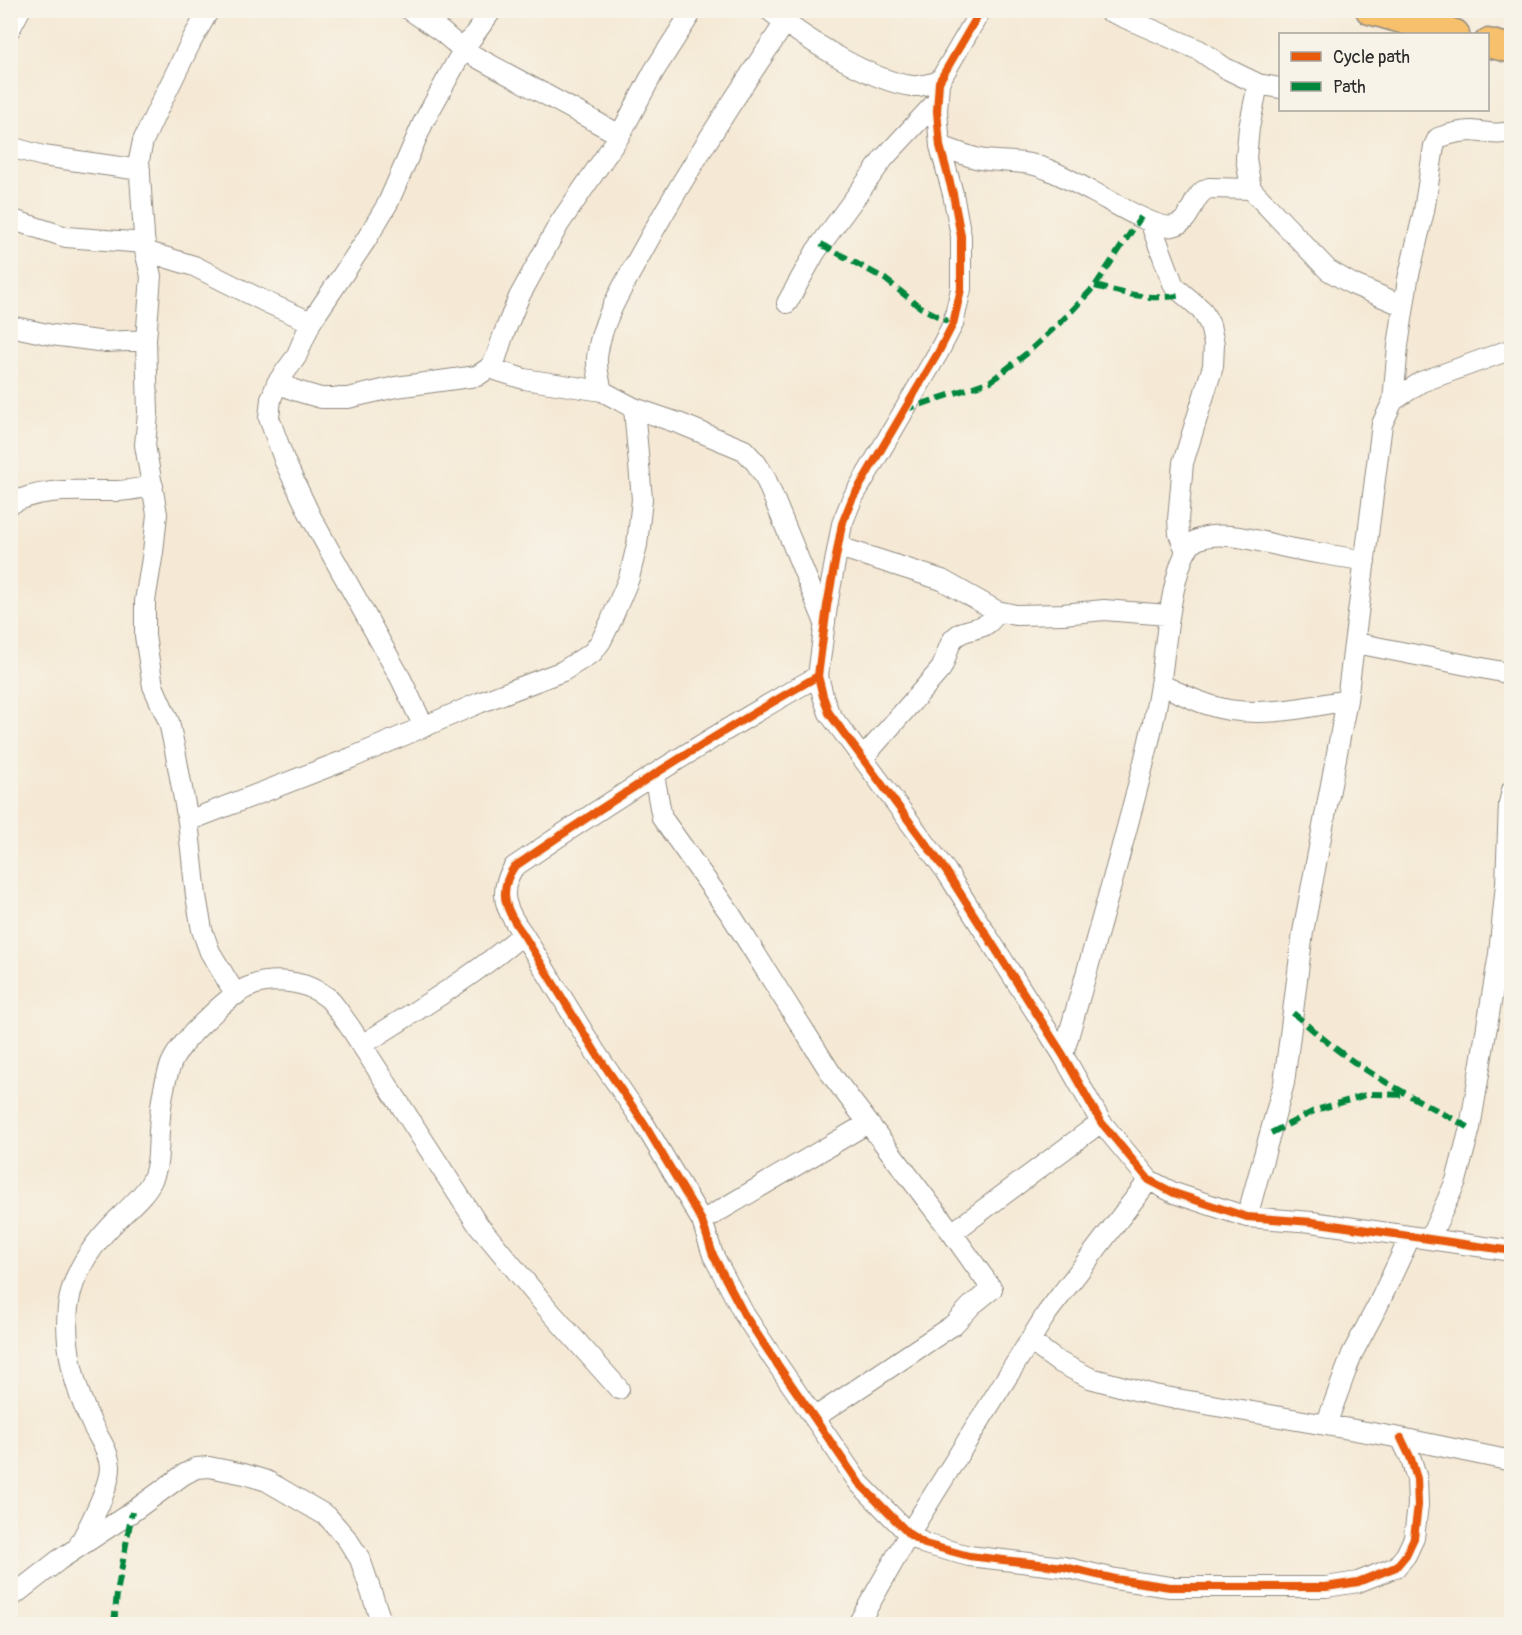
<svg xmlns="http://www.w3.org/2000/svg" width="1522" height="1635" font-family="Pangolin,sans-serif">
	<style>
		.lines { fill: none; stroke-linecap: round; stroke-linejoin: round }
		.minor-casing { stroke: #908a80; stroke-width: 22 }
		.highway-casing { stroke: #908a80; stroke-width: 31 }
		.minor { stroke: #fff; stroke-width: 20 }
		.highway { stroke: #f7c06c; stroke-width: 28 }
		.quiet { stroke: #00873e; stroke-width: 6; stroke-dasharray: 12 6; stroke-linecap: butt }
		.cycleway-casing { stroke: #f7f3e8; stroke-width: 11 }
		.cycleway { stroke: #e8590c; stroke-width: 8 }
	</style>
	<rect width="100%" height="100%" fill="#f7f3e8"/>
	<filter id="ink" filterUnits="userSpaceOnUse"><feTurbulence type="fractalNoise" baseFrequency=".0167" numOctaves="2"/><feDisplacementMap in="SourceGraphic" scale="12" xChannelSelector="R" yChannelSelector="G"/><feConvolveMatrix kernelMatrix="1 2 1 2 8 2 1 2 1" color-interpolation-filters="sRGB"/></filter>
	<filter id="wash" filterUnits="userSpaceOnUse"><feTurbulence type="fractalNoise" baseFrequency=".008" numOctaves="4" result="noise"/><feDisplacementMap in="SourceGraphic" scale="24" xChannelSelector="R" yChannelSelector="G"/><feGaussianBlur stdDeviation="1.35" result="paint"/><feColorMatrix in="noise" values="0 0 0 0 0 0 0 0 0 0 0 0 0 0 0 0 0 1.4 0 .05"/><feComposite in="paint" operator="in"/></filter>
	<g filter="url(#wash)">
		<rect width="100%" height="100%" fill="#f5e9d5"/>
	</g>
	<g filter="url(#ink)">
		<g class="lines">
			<g class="minor-casing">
				<path id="minor" d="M209 10 192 40 155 115 143 141 139 160 145 251 151 276 146 340 148 413 145 445 157 514 153 552 145 601V636L153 686 169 722 175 750 188 821 196 896 202 930 210 952 236 995
					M410 10 442 32 463 50 620 135
					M769 10C802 37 870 81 912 86 920 87 931 83 939 82
					M981 10 939 82 937 111 940 146 953 194 961 236V289L953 324 938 353 852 499 842 524 827 606 818 676 823 696 829 713 946 871 1063 1055 1101 1122 1149 1180 1174 1193 1247 1217 1312 1222 1512 1251
					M1107 10 1199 50 1225 68 1258 84 1280 88
					M10 29 20 10
					M1258 84 1249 128 1246 158 1251 189 1328 270 1352 284 1404 306
					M940 146C953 150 966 156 980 159 996 162 1014 161 1030 164 1053 169 1073 182 1093 192 1111 201 1156 230 1173 226 1194 222 1190 195 1209 188L1251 189
					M10 147 43 156 140 170
					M10 219 66 237 145 243
					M1150 222 1174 286 1202 310 1210 325 1214 344 1213 366 1183 463 1178 520 1179 534 1186 551
					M145 251 194 266 268 303 311 322
					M787 303 816 251 884 158 938 100
					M10 326 52 335 106 342 146 340
					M489 368 524 379 602 391 634 408 681 424 744 450 756 463 765 477 825 623
					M277 383 297 391 321 398H348L396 387 477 376 489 368 496 358 503 336 519 297 559 224 620 135 654 71 693 10
					M602 391C599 378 595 364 598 351 603 318 623 287 638 259 682 178 733 99 785 23
					M1393 401 1398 346 1408 279 1424 211 1434 146 1438 138C1449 134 1460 131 1472 131 1485 132 1498 136 1512 131
					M10 504C45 486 79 492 116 491 128 491 141 488 153 486
					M839 547 942 580 997 611 1016 615 1063 614 1104 610 1168 615
					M1356 643 1512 674
					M818 676C714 735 613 799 514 867 497 892 506 911 523 934L596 1053 643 1122 702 1221 713 1255 744 1314 773 1358 859 1483 909 1534 925 1544 969 1556 1064 1567 1115 1579 1170 1587H1326L1358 1582 1396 1567 1406 1555 1414 1538 1418 1505 1417 1479 1411 1459 1401 1438
					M1160 684C1182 694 1205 706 1229 710 1269 716 1309 707 1347 700
					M424 727 401 679 311 517 285 462 269 418 271 399 277 383 296 357 311 322 366 240 388 203 423 123 446 81 463 50 492 10
					M863 758 941 669C946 660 948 644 954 638 968 624 986 635 997 611
					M654 775 662 818 731 915 834 1078 952 1233 992 1289 972 1305 953 1325 814 1418
					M188 821 351 758 479 703 563 671 593 652 601 641 610 623 629 578 637 545 642 499 634 408
					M362 1045C417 1010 473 977 523 934
					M1063 1055C1084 982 1105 909 1125 835 1138 785 1152 736 1160 685 1165 656 1171 557 1195 541 1218 527 1264 543 1289 548 1314 553 1340 556 1365 561
					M1247 1217 1284 1083 1303 932 1347 700 1382 424 1393 401 1421 382 1512 349
					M702 1221 868 1123
					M952 1233 1101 1122
					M1430 1238 1456 1181 1470 1128 1499 954 1506 884 1509 804 1512 790
					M1030 1341 1057 1361 1090 1378 1154 1395 1401 1438 1512 1461
					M1326 1425 1352 1354 1378 1305 1410 1237
					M78 1547C88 1528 110 1488 110 1467 109 1450 97 1436 91 1422 74 1387 64 1345 68 1307 73 1269 96 1240 122 1215 132 1205 146 1193 152 1180 159 1166 158 1147 159 1131 160 1109 163 1085 171 1064 178 1047 194 1031 208 1018 235 991 255 976 295 983 306 985 319 991 328 998 336 1006 343 1018 350 1027L476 1222 548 1309 619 1389
					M10 1598 59 1560 132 1512 183 1475 196 1468 209 1467 244 1474 267 1481 327 1516 347 1539 360 1559 382 1624
					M858 1624 909 1534 1047 1313 1149 1180"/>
			</g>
			<g class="highway-casing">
				<path id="highway" d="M1370 10 1455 34
					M1488 43 1512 49"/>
			</g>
			<use href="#minor" class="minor"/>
			<use href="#highway" class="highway"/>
			<path class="quiet" d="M821 244 885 279 920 307 953 324
				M1095 286C1127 294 1151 301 1183 295
				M904 410 991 381 1026 354 1067 316 1095 286 1141 217
				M1293 1013C1313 1030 1332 1047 1354 1062 1391 1087 1431 1107 1470 1128
				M1271 1133 1316 1110 1369 1094 1407 1095
				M114 1624 117 1593 132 1512"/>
			<g class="cycleway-casing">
				<path id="cycleway" d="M981 10 939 82 937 111 940 146 953 194 961 236V289L953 324 938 353 852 499 842 524 827 606 818 676 823 696 829 713 946 871 1063 1055 1101 1122 1149 1180 1174 1193 1247 1217 1312 1222 1512 1251
					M818 676C714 735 613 799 514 867 497 892 506 911 523 934L596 1053 643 1122 702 1221 713 1255 744 1314 773 1358 859 1483 909 1534 925 1544 969 1556 1064 1567 1115 1579 1170 1587H1326L1358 1582 1396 1567 1406 1555 1414 1538 1418 1505 1417 1479 1411 1459 1401 1438"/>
			</g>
			<use href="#cycleway" class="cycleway"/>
		</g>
	</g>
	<rect width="1522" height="1635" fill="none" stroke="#f7f3e8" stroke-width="36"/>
	<rect x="1279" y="33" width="210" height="78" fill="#f7f3e8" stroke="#a5a39c" stroke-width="1.5"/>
	<rect x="1291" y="52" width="30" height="9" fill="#e8590c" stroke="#a5a39c" stroke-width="1.5"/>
	<text x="1333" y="63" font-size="18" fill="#2b2b2b">Cycle path</text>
	<rect x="1291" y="82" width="30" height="9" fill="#00873e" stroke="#a5a39c" stroke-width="1.5"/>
	<text x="1333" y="93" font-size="18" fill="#2b2b2b">Path</text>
</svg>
